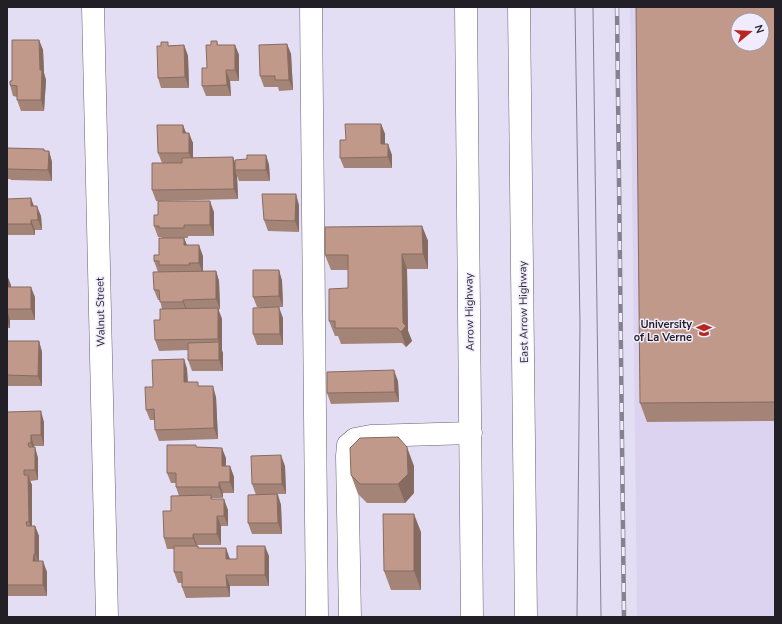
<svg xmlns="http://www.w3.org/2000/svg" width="782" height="624" font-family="'Nunito Sans',sans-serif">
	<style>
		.built { fill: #dbd3f0; fill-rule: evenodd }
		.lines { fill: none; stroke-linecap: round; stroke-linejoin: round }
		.minor-casing { stroke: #676174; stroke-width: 23 }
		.major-casing { stroke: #676174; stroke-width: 23 }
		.minor { stroke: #fff; stroke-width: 22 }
		.major { stroke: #fff; stroke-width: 22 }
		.tram { stroke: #858190; stroke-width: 1 }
		.rail-casing { stroke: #858190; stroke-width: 4.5 }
		.rail { stroke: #f0ecfd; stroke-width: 3; stroke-dasharray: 9; stroke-linecap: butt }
		.wall { fill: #a58478 }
		.shaded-wall { fill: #866b61 }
		.building { fill: #c0998b; stroke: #866b61; fill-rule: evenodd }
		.labels { text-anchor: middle; stroke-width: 3; stroke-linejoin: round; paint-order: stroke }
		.street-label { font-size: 11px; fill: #221f27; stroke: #f0ecfd }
		.poi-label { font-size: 11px; font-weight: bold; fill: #221f27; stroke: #f0ecfd; text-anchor: end }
	</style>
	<rect width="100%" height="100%" fill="#e4def4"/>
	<path class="built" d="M630 7H775V617H637ZM738 20H762V44H738Z"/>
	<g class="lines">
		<g class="minor-casing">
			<path id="minor" d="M93 7 107 617
				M311 7 317 617
				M350 617 347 456 348 445 355 439 371 436 471 433"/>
		</g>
		<g class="major-casing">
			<path id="major" d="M466 7 472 617
				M519 7 526 617"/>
		</g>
		<use href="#minor" class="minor"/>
		<use href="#major" class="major"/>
		<path class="tram" d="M575 7 580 325 577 617
			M593 7 601 617"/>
		<g class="rail-casing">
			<path id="rail" d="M617 7 624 617"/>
		</g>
		<use href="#rail" class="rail"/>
	</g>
	<path class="wall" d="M775 7V421L647 422 640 403Z
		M39 40 43 50 44 73 46 80 44 111H21L17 100V97L13 96 10 85 12 81Z
		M217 41 218 45H235L239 55V81H230L231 96H206L202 86 207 68 211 45Z
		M287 44 291 54 293 90 279 91 278 87H264L260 76Z
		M184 45 188 56 189 88H161L158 78 161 46Z
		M381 124 385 134V144L392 155V168H344L340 158 346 140Z
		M186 133 193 143V158L235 163 266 155 269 165 270 181H239L237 176 238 199 159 201 214 212V236H188V238H184L187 245 203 256V271H216L219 281 220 309 218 310 222 319V350H221L223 353V371H192L188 360V350L159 351 155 340 162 309 160 300H158L154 290 158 272 154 261 159 255 162 238V237H158L154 226 158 215V201H156L152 190 162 163 158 153Z
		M7 148 49 151 52 162V181L11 180 10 179H7Z
		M7 199 33 206 41 216 42 230H35V235H7Z
		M299 205V232L268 231 264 220Z
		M422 226 428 241V269H407L408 331 412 341 406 347 402 343 341 344 338 336H335L329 321 348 288V270H331L325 255Z
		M279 270 282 281 283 307H257L253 297Z
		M7 275 11 287 35 297V320H10V328H7Z
		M283 318V345H257L253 334Z
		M7 341H39L42 352V386H7Z
		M184 359 187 369 188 382 199 386 216 397 218 439 159 441 155 430V420H150L146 410 153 387Z
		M398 381 399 402 331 404 327 393Z
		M7 412 44 422V446H34L38 458V480L30 481 32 485V526H35L39 536V561L47 572V596H7Z
		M197 447 226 458V466H230L234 477V493H223V498H212V499L228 510V526H221V545H197V546H198L199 548 230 559H237L269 556V586H230V597L186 598 182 587V583H178L174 572V549H167L164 538 171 511 179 496 176 487V483H171L167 473Z
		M285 466 286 494H278L281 505 282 534H252L248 523 256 495 252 484Z
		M414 466V493L405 503H367L358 494 351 475Z
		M421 532V590H391L384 571Z"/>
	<path class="shaded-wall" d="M39 40 43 50 44 73 46 80 44 111 41 100Z
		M287 44 291 54 293 90 289 80Z
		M184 45 188 56 189 88 185 77Z
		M235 45 239 55V81L235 70Z
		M226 70 230 81 231 96 227 85Z
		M381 124 385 134V155L381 144Z
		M183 125 187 135 183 133Z
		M189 133 193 143V163L189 153Z
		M388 144 392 155V168L388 157Z
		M49 151 52 162V181L48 170Z
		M266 155 269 165 270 181 266 170Z
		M233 157 237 168 235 170 237 176 238 199 234 189Z
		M296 194 299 205V232L295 221Z
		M31 198 35 209 31 206Z
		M210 201 214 212V236L210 225Z
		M37 206 41 216 42 230 38 220Z
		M31 220 35 230V235L31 224Z
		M422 226 428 241V269L423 254Z
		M184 238 188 248 184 245Z
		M199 245 203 256V274L199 263Z
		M402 254 407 269 408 331 412 341 406 347 401 332 403 323Z
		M279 270 282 281 283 307 279 296Z
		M216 271 219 281 220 309 216 299Z
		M7 275 11 285V297L7 287Z
		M31 287 35 297V320L31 309Z
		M183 300 187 310V313L183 302Z
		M279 307 283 318V345L280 334Z
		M218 308 222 319V350L218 339Z
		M7 310 10 320V328L7 320Z
		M39 341 42 352V386L38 376Z
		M219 342 223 353V371L219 360Z
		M184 359 187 369 188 393 184 382Z
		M394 370 398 381 399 402 395 392Z
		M213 386 216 397 218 439 214 428Z
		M41 411 44 422V446L41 435Z
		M31 435 34 446V454L31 443Z
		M35 447 38 458V480L35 470Z
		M407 447 414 466V493L405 503 398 484Z
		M222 448 226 458V477L222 466Z
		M281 455 285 466 286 494 282 484Z
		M230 466 234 477V493L230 482Z
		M28 475 32 485V532L29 522Z
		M219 482 223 493V498L219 487Z
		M277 494 281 505 282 534 278 523Z
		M224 499 228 510V526L224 516Z
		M414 514 421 532V590L414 571Z
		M217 516 221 526V545L217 534Z
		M35 526 39 536V564L35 554Z
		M193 534 197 545V548L193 538Z
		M265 546 269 556V586L265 575Z
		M226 548 230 559H226Z
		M34 554 37 565 33 561Z
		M43 561 47 572V596L43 585Z
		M226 575 230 586V597L227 587Z"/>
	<path class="building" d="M636 7H775V402L640 403ZM738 20H762V44H738Z
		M12 40H39L40 70H42L41 100H17V86L10 85V81H12Z
		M211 41H217V45H235V70H226L227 85 202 86V68H207L206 45H211Z
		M161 42H168V46L184 45 185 77 158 78 157 46H161Z
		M287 44 289 80H275V76H260L259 45Z
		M345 124H381V144H388V157L340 158V140H346Z
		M157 125H183V133H189V153H158Z
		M7 148 44 149V151H49L48 170 7 169Z
		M247 155H266V170H235V160L247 159Z
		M233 157 234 189 152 190V163H182V158Z
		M262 194H296L295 221 264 220Z
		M31 198V206H37L38 220H31V224H7V199Z
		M158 201H210V225H184V228H159V226H154V215H158Z
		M422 226 423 254H402L403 323 406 326 401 332 397 328H335V321H329V289L348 288V255H325V227Z
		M159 238H184V245H199V263H189L190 265H159V261H154V255H159Z
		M253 270H279V296L253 297Z
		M216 271V299L183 300V302H160L159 290H154L153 272Z
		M7 287H31V309H7Z
		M279 307 280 334H253V308Z
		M218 308V339L155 340 154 320H160V309Z
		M7 341H39L38 376 7 375Z
		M219 342V360H188V343Z
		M184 359V382H198V386H213L214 428 155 430 154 409 146 410 145 387H153L152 360Z
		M394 370 395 392 327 393V372Z
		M41 411V435H31V443H28L29 447H35V470H24V475H28L29 522H26L27 526H35V554H34L33 561H43V585H7V412Z
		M398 437 407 447 408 474 398 484H360L351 475 350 448 360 438Z
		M167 445H196V447L222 448V466H230V482H219V487H176V473H167Z
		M281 455 282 484H252L251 456Z
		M277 494 278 523H248V495Z
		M211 495V499H224V516H217V534H193V538H164L163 511H171V496Z
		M383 514H414V571H384Z
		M174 546H198V548H226V559H237V546H265V575H226L227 587H182V572H174Z"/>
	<defs>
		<g id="university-bare" transform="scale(1.2)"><path d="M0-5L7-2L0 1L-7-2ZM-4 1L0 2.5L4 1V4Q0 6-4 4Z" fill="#b6271f" stroke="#f0ecfd" stroke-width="2.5" paint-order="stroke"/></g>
	</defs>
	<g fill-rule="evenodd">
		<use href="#university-bare" x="704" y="330"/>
	</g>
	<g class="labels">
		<g class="street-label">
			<text transform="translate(100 312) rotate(-91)" y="4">Walnut Street</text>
			<text transform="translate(469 312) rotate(-91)" y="4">Arrow Highway</text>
			<text transform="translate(523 312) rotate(-91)" y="4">East Arrow Highway</text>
		</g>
		<g class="poi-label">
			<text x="692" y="328">University<tspan x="692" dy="13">of La Verne</tspan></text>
		</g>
	</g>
	<rect width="782" height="624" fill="none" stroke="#221f27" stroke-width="16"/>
	<g transform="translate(750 32) rotate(72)"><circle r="19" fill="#f0ecfd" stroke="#9e9aa7"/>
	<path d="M0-3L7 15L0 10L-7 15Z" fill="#b6271f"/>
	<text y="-6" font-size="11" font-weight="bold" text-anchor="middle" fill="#221f27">N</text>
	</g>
</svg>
